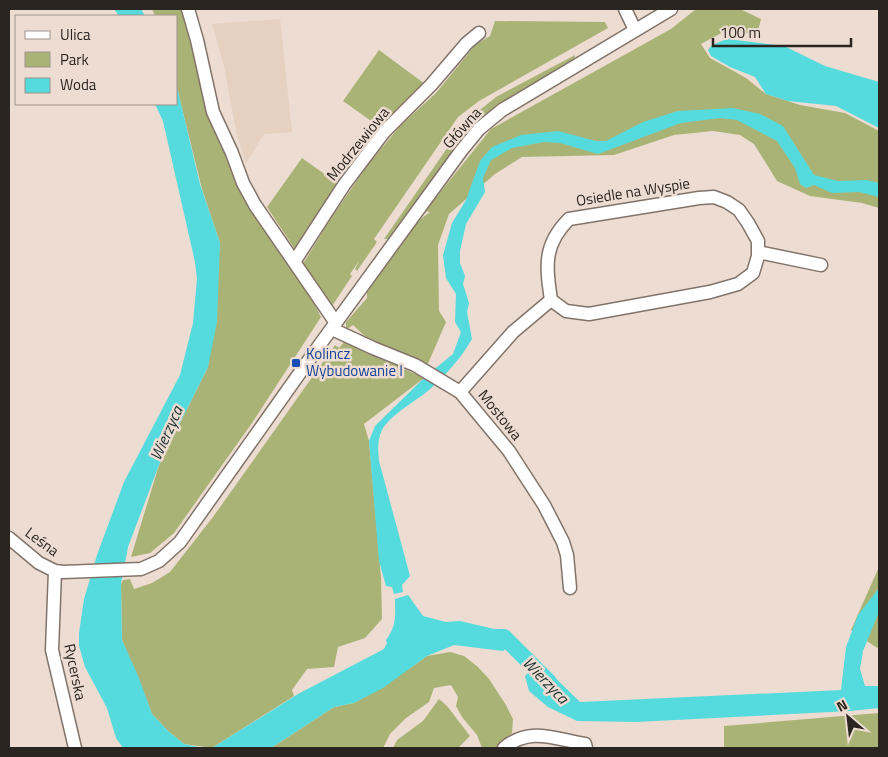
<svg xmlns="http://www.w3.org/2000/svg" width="888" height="757" font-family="'Titillium Web',sans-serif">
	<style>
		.built { fill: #e6d0c0 }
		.green { fill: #aab376 }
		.water { fill: #55dbdd }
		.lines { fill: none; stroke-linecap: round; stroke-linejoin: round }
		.river { stroke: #55dbdd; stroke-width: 16 }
		.minor-casing { stroke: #82746a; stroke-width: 15 }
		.minor { stroke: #fff; stroke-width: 12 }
		.transit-dot { fill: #1a4fb4; stroke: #ecdcd1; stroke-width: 2 }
		.labels { text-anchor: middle; stroke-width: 5; stroke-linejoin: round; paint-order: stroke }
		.street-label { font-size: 15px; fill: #2b2521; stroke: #ecdcd1 }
		.transit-label { font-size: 15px; fill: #164399; stroke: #ecdcd1; text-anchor: start }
		.water-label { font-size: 16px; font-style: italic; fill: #193030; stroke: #ecdcd1 }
	</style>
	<rect width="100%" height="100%" fill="#ecdcd1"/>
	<path class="built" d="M280 19 292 132 264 134 246 163 237 135 224 66 212 24Z"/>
	<path class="green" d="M152 9H184L204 90 227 161 244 192 291 257 321 317 252 423 174 533 150 553 131 557 159 465 208 367 220 243 202 189 176 84V16H155Z
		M696 9H740L761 19 757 35 727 30 701 44 710 58 746 78 766 94 800 105 845 113 879 131V208L862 203 810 196 777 181 754 144 740 135 713 131 674 135 614 155 522 157 495 174 449 214 438 245 439 311 446 322 427 366 370 341 353 325 346 330V322L367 298V287L410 227 430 212 425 211 491 129 671 29Z
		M495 21 605 22 608 28 479 101 458 117 374 239 377 242 357 271 355 269 359 261 350 274 352 276 330 309 301 263 304 262 333 215 370 162 401 125 436 93 476 44 490 36Z
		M379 50 425 84 381 128 343 101Z
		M575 55 574 61 501 104 398 229H394L391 239H384L466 121 496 97Z
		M302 158 337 183 297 248H294L267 207Z
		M344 342 424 378 364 424 369 441 381 578 382 619 365 638 338 647 334 667 307 669 292 690 294 696 212 748 184 744 168 731 152 714 140 683 122 640 121 584 123 580 130 579 134 589 152 583 170 572 213 517 335 345 339 348Z
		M879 567V646L877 648 851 630Z
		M450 652 464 656 478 667 489 679 506 705 513 719 512 733 495 748H482L477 735 462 717 456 706 458 697 451 685 434 688 429 702 406 718 390 734 383 748H271L334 707 354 703 409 669 427 656Z
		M439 699 447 706 470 736 458 748H393L397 740 423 721Z
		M879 713V748H724V726Z"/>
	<path class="water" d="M114 9H141L145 16H119Z
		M727 39 784 46 825 66 879 82V128L836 106 788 101 766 94 755 77 730 67 711 56 708 50 712 45Z
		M176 83 200 184 220 243 217 322 208 367 159 465 128 547 121 584 122 640 139 678 152 714 168 731 184 744 204 748H123L116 738 107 708 85 667 79 646V633L84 599 97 555 124 482 180 375 193 323 197 279 195 262 163 121 155 104H176Z
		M733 108 760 114 783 126 814 175 838 181 867 180 879 183V197L859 192 832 193 814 185 806 188 800 184 795 168 777 141 737 120 720 118 681 123 598 154 560 143 544 142 512 148 491 160 483 178 485 192 466 224 460 251V263L465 276 463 284 469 303 467 312 472 339C461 358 446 375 429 390 416 401 390 415 382 430 377 440 378 450 379 461L410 576 402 585 403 592 394 594 392 587 386 586 379 561 369 441 375 426 426 376 453 354 461 332 455 322 456 294 446 278 443 255 452 223 466 200 480 161 492 147 521 135 558 131 596 141H606L643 122 678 111Z
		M879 588V612L863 651 860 669 865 686H879V708L850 711 636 722 577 721 548 707 529 691 525 676 532 669 542 665 580 702 841 690 846 647 858 615Z
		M408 595 423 616 446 622 460 621 507 632 516 640 503 651 454 645 427 656 383 688 354 703 334 707 271 748H212L298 694 384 649 387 643 386 640C397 625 395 617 395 599Z"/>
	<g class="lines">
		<path class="river" d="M492 637H504L549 682"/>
		<g class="minor-casing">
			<path id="minor" d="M188 9 197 40 213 112 232 153 243 183 255 205 336 323
				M625 9 635 30
				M758 252 821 265
				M294 262 344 185 384 132 431 85 467 43 479 33
				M332 329 373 348 415 365 460 392 509 451 544 505 563 542 567 555 570 588
				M460 392 513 332 551 300C546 266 543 245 569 219L699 198 714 197 727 202 739 210 748 223 758 241V256L753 273 738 284 710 292 589 314 566 311 551 300
				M9 538 39 563 55 571 63 572 141 569 159 561 180 542 321 343 461 151 479 129 502 110 671 9
				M55 571 52 650 75 748
				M504 748C530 726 555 739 585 744L586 748"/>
		</g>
		<use href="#minor" class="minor"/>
	</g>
	<rect class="transit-dot" x="291" y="358" width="10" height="10" rx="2.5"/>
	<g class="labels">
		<g class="street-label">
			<text transform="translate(462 128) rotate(-48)" y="5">Główna</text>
			<text transform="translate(358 144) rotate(-51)" y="5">Modrzewiowa</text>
			<text transform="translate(633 192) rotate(-9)" y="5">Osiedle na Wyspie</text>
			<text transform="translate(500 415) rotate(51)" y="5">Mostowa</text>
			<text transform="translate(42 542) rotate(36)" y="5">Leśna</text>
			<text transform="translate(75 672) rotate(78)" y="5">Rycerska</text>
		</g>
		<g class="transit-label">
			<text x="306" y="359">Kolincz<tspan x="306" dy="17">Wybudowanie I</tspan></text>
		</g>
		<g class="water-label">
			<text transform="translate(166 433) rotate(-66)" y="6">Wierzyca</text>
			<text transform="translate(546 680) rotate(46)" y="6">Wierzyca</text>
		</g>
	</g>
	<rect width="888" height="757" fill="none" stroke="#2b2521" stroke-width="20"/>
	<rect x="15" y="15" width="162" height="90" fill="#ecdcd1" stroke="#9f938b"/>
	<rect x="25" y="31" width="25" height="8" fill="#ffffff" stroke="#9f938b"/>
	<text x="60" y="40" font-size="15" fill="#2b2521">Ulica</text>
	<rect x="25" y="52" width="25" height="15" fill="#aab376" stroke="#9f938b"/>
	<text x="60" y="65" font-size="15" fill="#2b2521">Park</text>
	<rect x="25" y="78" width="25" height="15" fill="#55dbdd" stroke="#9f938b"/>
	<text x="60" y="90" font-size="15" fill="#2b2521">Woda</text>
	<g transform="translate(848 717) rotate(332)" stroke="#ecdcd1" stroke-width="4" paint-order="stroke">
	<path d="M0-4L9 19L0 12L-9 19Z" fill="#2b2521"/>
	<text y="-8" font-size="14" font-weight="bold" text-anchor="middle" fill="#2b2521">N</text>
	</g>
	<path d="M713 38v8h138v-8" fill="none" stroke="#2b2521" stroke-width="2.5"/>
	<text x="720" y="38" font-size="15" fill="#2b2521" stroke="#ecdcd1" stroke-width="4" paint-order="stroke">100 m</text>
</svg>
